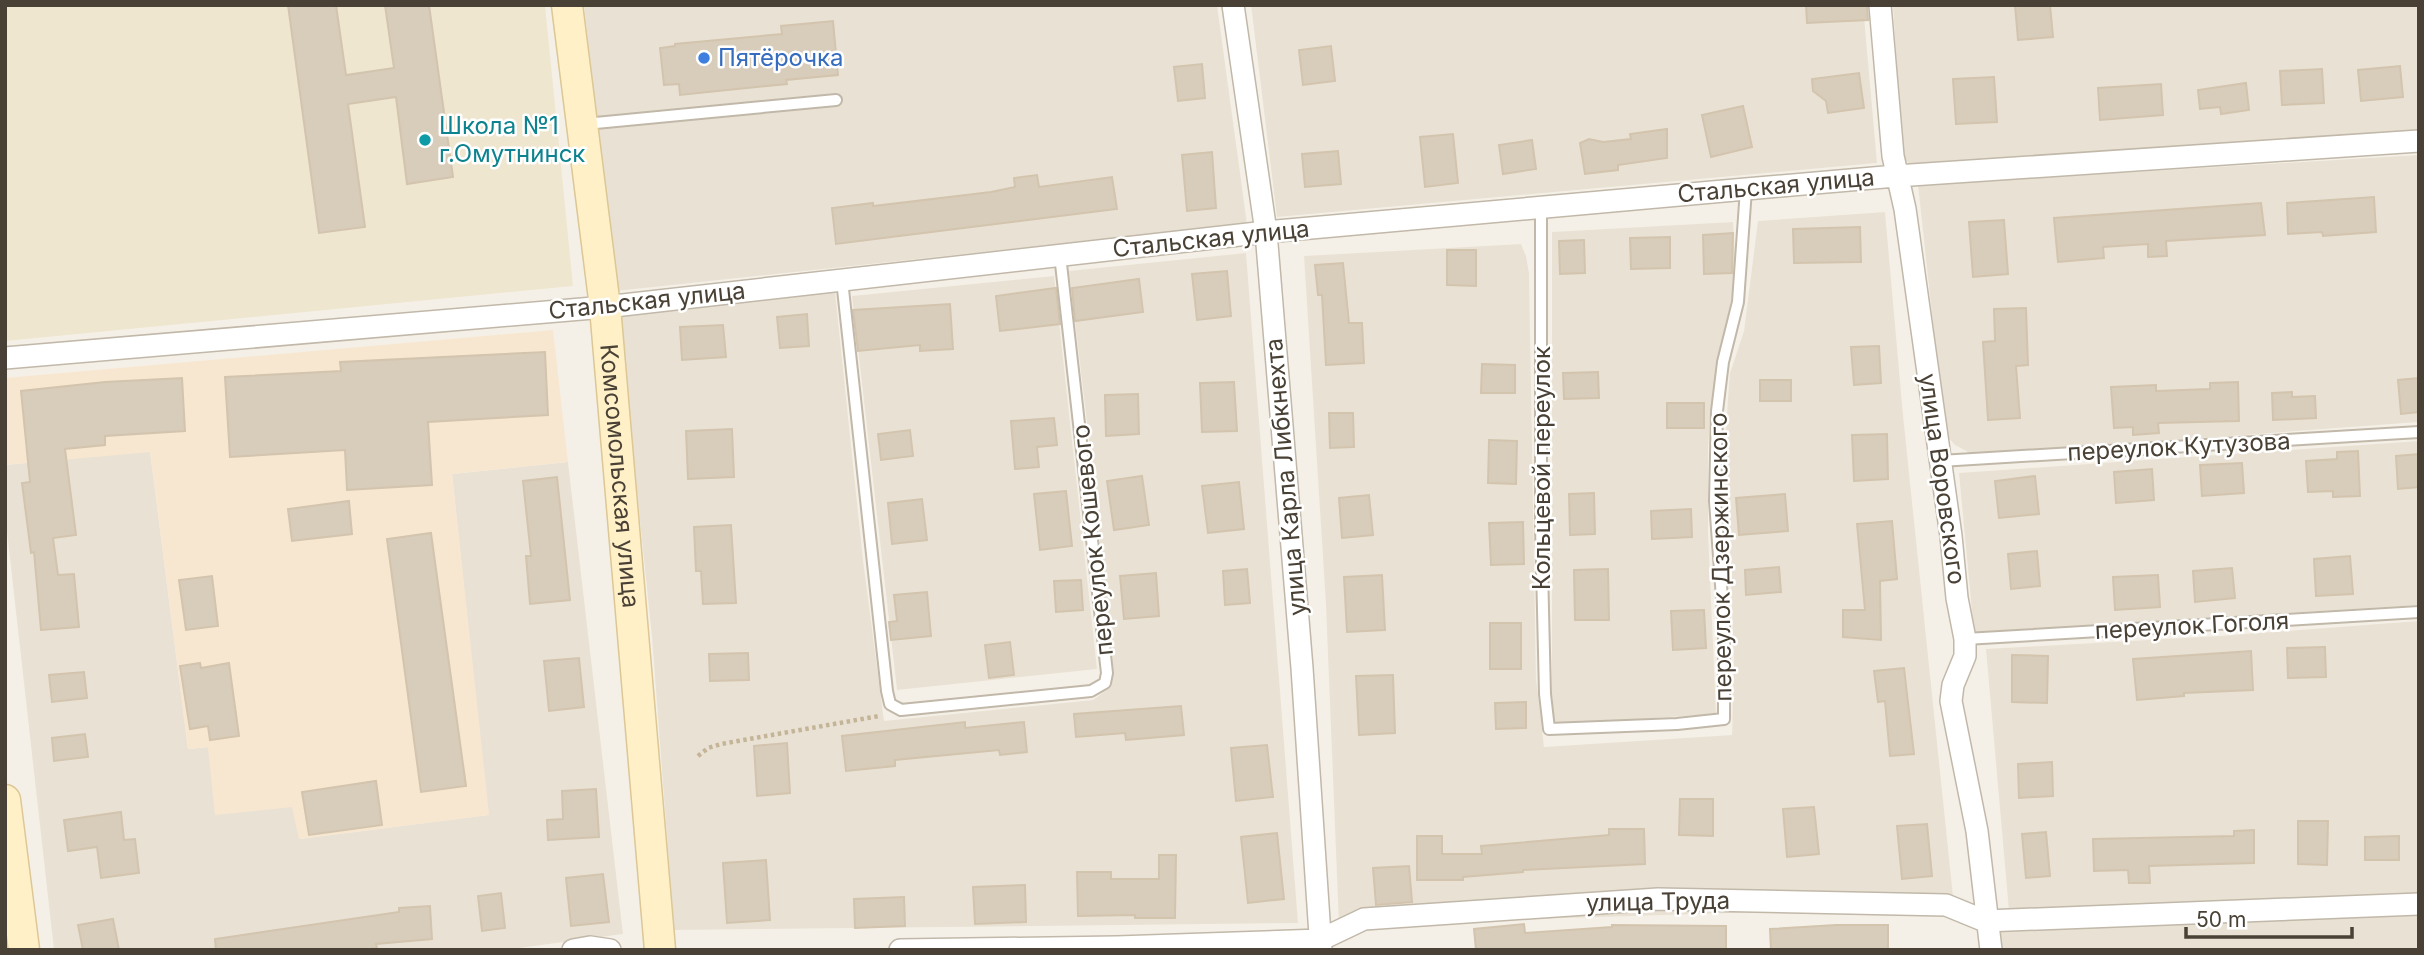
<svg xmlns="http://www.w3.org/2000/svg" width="2424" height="955" font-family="Inter,sans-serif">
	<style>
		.residential { fill: #e9e2d4 }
		.commercial { fill: #f8e7d0 }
		.education { fill: #efe6d0 }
		.building { fill: #d8ccbb; stroke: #d3c4ae; stroke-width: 2 }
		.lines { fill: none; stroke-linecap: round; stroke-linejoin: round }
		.lane-casing { stroke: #c1b8a9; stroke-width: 14 }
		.street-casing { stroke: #c1b8a9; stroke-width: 24 }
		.secondary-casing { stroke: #dcc795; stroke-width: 33 }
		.path { stroke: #c4b498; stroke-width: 4.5; stroke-dasharray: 3.5 3.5; stroke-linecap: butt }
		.lane { stroke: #fff; stroke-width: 10 }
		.street { stroke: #fff; stroke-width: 21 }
		.secondary { stroke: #fff0c7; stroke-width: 30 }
		.shop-dot { fill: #3f7fe0; stroke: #fff; stroke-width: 2.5 }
		.culture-dot { fill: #0f9aa8; stroke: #fff; stroke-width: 2.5 }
		.labels { text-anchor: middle; stroke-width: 5; stroke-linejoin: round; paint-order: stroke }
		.shop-label { font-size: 24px; fill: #366cbe; stroke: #fff; text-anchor: start }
		.culture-label { font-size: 24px; fill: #0d838f; stroke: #fff; text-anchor: start }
		.street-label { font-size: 24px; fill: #494135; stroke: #fff }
	</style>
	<rect width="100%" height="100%" fill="#f5f0e7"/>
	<path class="residential" d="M584 5H1217L1247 224 616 291Z
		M1251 5H1863L1877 163 1277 217Z
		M1893 5H2419V132L1913 167 1902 157Z
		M2419 155V422L1986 454 1970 453 1955 445 1945 434 1918 185Z
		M1885 212 1903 415 1954 906 1339 925 1326 605 1304 256 1521 244 1526 256 1529 273 1536 679 1544 747 1732 735 1734 662 1726 434 1728 398 1730 373 1744 331 1758 221Z
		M1733 222 1736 273 1710 418 1708 450V531L1716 714 1556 724 1552 719V232Z
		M1246 253 1298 923 674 930 652 637 619 317 835 292 863 560 884 721 1093 700 1111 687 1113 672 1093 473 1069 271Z
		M1054 276 1097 669 897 690 852 296Z
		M2419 441V605L1974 632 1959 473Z
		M150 451 188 749 208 747 293 807 300 839 488 815 452 474 568 462 623 934 504 950H54L5 514V465Z
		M2419 621V894L2009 911 1986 649 2220 636Z
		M2419 910V950H1999L1997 928Z"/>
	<path class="commercial" d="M553 330 568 462 452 474 489 815 299 839 292 807 215 815 208 747 188 749 150 452 5 465V378Z"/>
	<path class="education" d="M5 5H545L573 286 5 341Z"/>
	<path class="building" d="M288 5H336L346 75 394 68 385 5H429L453 177 407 184 396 97 348 104 365 227 319 233Z
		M1806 5H1867L1868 20 1807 23Z
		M2015 5H2050L2053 37 2018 40Z
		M833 21 838 75 786 80 787 84 680 95 679 84 664 85 660 48 675 46V44L782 34 781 26Z
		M1331 46 1335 81 1303 85 1299 50Z
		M1202 64 1205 98 1178 101 1174 67Z
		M2400 66 2403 97 2361 101 2358 70Z
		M2322 69 2324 103 2282 105 2280 71Z
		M1859 73 1864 108 1828 113 1826 101 1813 91 1812 79Z
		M1994 77 1997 122 1956 124 1953 79Z
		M2246 83 2249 110 2221 114 2220 107 2200 109 2198 90Z
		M2161 84 2163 115 2100 120 2098 88Z
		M1743 106 1752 147 1711 157 1702 115Z
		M1667 129V158L1618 165V170L1585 174 1580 143 1589 139 1603 142 1631 139 1630 134Z
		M1453 134 1458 183 1425 187 1420 137Z
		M1532 140 1536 169 1503 174 1499 145Z
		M1338 151 1341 184 1305 187 1302 154Z
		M1212 152 1216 208 1187 211 1182 155Z
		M1037 175 1039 187 1112 177 1117 209 836 244 832 208 873 203V206L991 192 1015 187 1014 178Z
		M2374 197 2376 232 2323 236 2322 232 2288 234 2287 203Z
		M2261 203 2265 235 2166 241 2167 256 2148 257V244L2103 247 2104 258 2058 262 2054 218Z
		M2004 220 2008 274 1973 277 1969 222Z
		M1860 227 1861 262 1794 263 1793 229Z
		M1733 233 1732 273 1704 274 1703 235Z
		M1670 237V268L1631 269 1630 238Z
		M1584 240 1585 273 1560 274 1559 241Z
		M1447 250H1476V286L1447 285Z
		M1343 263 1349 323H1362L1364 363 1326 365 1322 295H1318L1315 265Z
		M1227 271 1231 316 1197 320 1192 274Z
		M1139 279 1143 312 1075 321 1072 288Z
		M1056 288 1060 324 1000 331 996 296Z
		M950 304 953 349 920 351V345L858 351 853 310Z
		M2026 308 2028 365 2016 366 2020 418 1988 420 1983 342 1995 341 1994 309Z
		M807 314 809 346 780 348 777 317Z
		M723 325 726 357 682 360 680 327Z
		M1879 346 1881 383 1854 385 1851 347Z
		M545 352 548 415 428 422 432 485 347 490 345 450 230 457 225 377 341 371 340 362Z
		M1482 364 1515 365V393H1481Z
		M1598 372 1599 398 1564 399 1563 373Z
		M182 378 185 431 105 436V445L65 449 76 535 53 538 58 575 74 574 79 627 41 630 34 552 31 553 22 483 30 482 21 391 105 382Z
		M2419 378V412L2401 414 2398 380Z
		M1760 380H1791V401H1760Z
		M1234 382 1237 431 1202 432 1200 383Z
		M2238 382 2239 421 2158 423 2159 433 2133 435V427L2114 428 2111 387 2156 385V391L2210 389V383Z
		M2292 392V397L2315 396 2316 418 2273 420 2272 393Z
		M1138 394 1139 434 1106 436 1105 395Z
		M1667 403H1704V428H1667Z
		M1329 413H1353L1354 447 1330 448Z
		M1054 418 1057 445 1037 447 1039 467 1015 469 1011 421Z
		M732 429 734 477 688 479 686 431Z
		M910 430 913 456 881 460 878 434Z
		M1887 434 1888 479 1854 481 1852 435Z
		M1489 440 1517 441 1516 484 1488 483Z
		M2358 451 2360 496 2333 497V491L2308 492 2306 461 2337 459V452Z
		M2419 454V487L2398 489 2396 456Z
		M2242 463 2244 493 2202 496 2200 465Z
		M2152 469 2154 500 2116 503 2114 472Z
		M1142 476 1149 525 1114 530 1107 481Z
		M2035 476 2039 514 1999 518 1995 481Z
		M557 477 570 600 530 604 526 556H531L523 481Z
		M1239 482 1244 529 1208 533 1202 486Z
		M1066 491 1072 546 1040 550 1034 494Z
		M1594 493 1595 534 1570 535 1569 494Z
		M1785 494 1788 531 1739 535 1736 498Z
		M1369 495 1373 535 1342 538 1339 498Z
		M922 499 927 540 892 544 888 503Z
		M349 501 352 534 292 541 288 509Z
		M1691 509 1692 537 1652 539 1651 511Z
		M1892 521 1897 579 1880 581 1881 640 1843 637V610H1865L1857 524Z
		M1523 522 1524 564 1491 565 1489 523Z
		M731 525 736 603 703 604 701 571H696L694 527Z
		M431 533 466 786 421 792 387 539Z
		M2037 551 2040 586 2011 589 2008 554Z
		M2350 556 2353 594 2316 596 2314 559Z
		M1779 567 1781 592 1746 595 1745 570Z
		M2232 568 2235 598 2195 602 2193 571Z
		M1247 569 1250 603 1225 605 1223 571Z
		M1608 569 1609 620H1575L1574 570Z
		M1156 573 1159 616 1124 619 1120 576Z
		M1382 575 1385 630 1347 632 1344 577Z
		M2158 575 2160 607 2115 610 2113 577Z
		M212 576 218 626 186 630 179 580Z
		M1081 580 1083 610 1056 612 1054 581Z
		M927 592 931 636 891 640 889 622 897 621 894 595Z
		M1704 610 1706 648 1673 650 1671 611Z
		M1490 623H1521V669H1490Z
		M1010 642 1014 675 989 678 985 645Z
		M2325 647 2326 677 2288 678 2287 648Z
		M2251 651 2253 690 2184 693V696L2137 700 2133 659Z
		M748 653 749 680 710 681 709 654Z
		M2012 655 2048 656 2047 703 2012 702Z
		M579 658 584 707 549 711 544 661Z
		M200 663 201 668 229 663 239 736 210 740 208 726 190 729 180 666Z
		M1904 668 1914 754 1890 756 1885 701 1878 702 1874 671Z
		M84 672 87 698 52 702 49 675Z
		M1393 675 1395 733 1359 735 1356 676Z
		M1526 702V728L1496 729 1495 703Z
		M1181 706 1184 735 1126 740 1125 733 1076 737 1074 714Z
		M965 722V728L1024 722 1027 752 1000 755 999 750 895 760V766L846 771 842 736Z
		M85 734 88 757 54 761 52 738Z
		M787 743 790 793 757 796 754 746Z
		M1267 745 1273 797 1236 801 1231 748Z
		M2052 762 2053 796 2019 798 2018 764Z
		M376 781 382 825 309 835 302 792Z
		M596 789 599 837 548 840 547 820 563 819 562 791Z
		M1680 799H1713V836L1679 835Z
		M1814 807 1819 854 1787 857 1783 809Z
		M121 812 124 840 135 839 139 873 101 878 97 847 68 851 64 820Z
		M2298 821H2328L2327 865 2298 864Z
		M1927 824 1932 876 1902 879 1897 826Z
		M1609 829H1644L1645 864 1523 870V872L1463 877V880H1417V836H1442V854H1482L1481 846 1609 835Z
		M2254 830V863L2149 866 2150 883H2129L2128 870 2094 871 2093 839 2234 836V831Z
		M2046 832 2050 876 2026 878 2022 834Z
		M1277 833 1284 899 1248 903 1241 837Z
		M2399 836V860H2365V837Z
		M1159 855H1176L1175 918H1135V915L1078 916 1077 872H1111V879H1159Z
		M766 860 770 920 727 923 723 863Z
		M1409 866 1412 902 1376 905 1373 868Z
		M603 874 609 922 571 926 566 878Z
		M1025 885 1026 922 975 924 973 887Z
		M501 893 505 928 482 931 478 896Z
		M904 897 905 926 855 928 854 899Z
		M430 906 432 939 376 944 377 948 361 950H216L215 939 399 912V908Z
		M113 919 119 950H83L78 925Z
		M1524 924 1525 933 1612 927V925L1726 926V950H1476L1474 929Z
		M1836 925H1888V950H1771L1770 929Z"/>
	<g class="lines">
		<g class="lane-casing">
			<path id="lane" d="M585 124 836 100
				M1541 207V526L1545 694 1549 729 1677 724 1724 719V626L1715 501 1717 411 1723 362 1738 302 1746 189
				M842 280 887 691 890 704 901 710 1091 691 1105 683 1107 673 1060 255
				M1940 461 2419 432
				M1965 639 2419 612"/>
		</g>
		<g class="street-casing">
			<path id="street" d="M1233 5 1266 232 1302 668 1321 950
				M1880 5 1893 156 1905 209 1951 536 1957 598 1965 639V656L1953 685 1951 701 1977 831 1991 950
				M5 358 605 307 1266 232 1746 189 1896 176 2419 141
				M573 950 590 947 610 950
				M900 950 1117 947 1320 940 1364 919 1658 899 1946 905 1985 921 2419 904"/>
		</g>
		<g class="secondary-casing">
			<g id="secondary">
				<path id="s1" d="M567 5 605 307 660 950"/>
				<path d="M5 800 24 950"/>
			</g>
		</g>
		<path class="path" d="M698 756 708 748 721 744 879 716"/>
		<use href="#lane" class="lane"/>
		<use href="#street" class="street"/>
		<use href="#secondary" class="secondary"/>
	</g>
	<circle class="shop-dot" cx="704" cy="58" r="7"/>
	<circle class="culture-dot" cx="425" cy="140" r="7"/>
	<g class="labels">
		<g class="shop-label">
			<text x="718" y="66">Пятёрочка</text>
		</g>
		<g class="culture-label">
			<text x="439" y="134">Школа №1<tspan x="439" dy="28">г.Омутнинск</tspan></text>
		</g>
		<g class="street-label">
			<text transform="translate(1776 186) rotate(-5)" y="8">Стальская улица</text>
			<text transform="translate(1211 239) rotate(-6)" y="8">Стальская улица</text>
			<text transform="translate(647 301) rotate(-6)" y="8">Стальская улица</text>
			<text transform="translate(2179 447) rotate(-3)" y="8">переулок Кутузова</text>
			<text transform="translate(1542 468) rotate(-90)" y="8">Кольцевой переулок</text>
			<text dy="8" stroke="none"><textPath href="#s1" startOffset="474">Комсомольская улица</textPath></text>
			<text transform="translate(1286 477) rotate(-95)" y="8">улица Карла Либкнехта</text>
			<text transform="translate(1942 479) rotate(82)" y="8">улица Воровского</text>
			<text transform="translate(1093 540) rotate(-96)" y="8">переулок Кошевого</text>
			<text transform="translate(1721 557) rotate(-91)" y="8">переулок Дзержинского</text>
			<text transform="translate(2192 626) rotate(-3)" y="8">переулок Гоголя</text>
			<text transform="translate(1658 902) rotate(-1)" y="8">улица Труда</text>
		</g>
	</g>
	<rect width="2424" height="955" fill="none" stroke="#494135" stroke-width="14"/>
	<path d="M2186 927v10h166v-10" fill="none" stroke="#494135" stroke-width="3.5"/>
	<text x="2196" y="927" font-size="21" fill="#494135" stroke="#ffffff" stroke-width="5" paint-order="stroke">50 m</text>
</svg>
